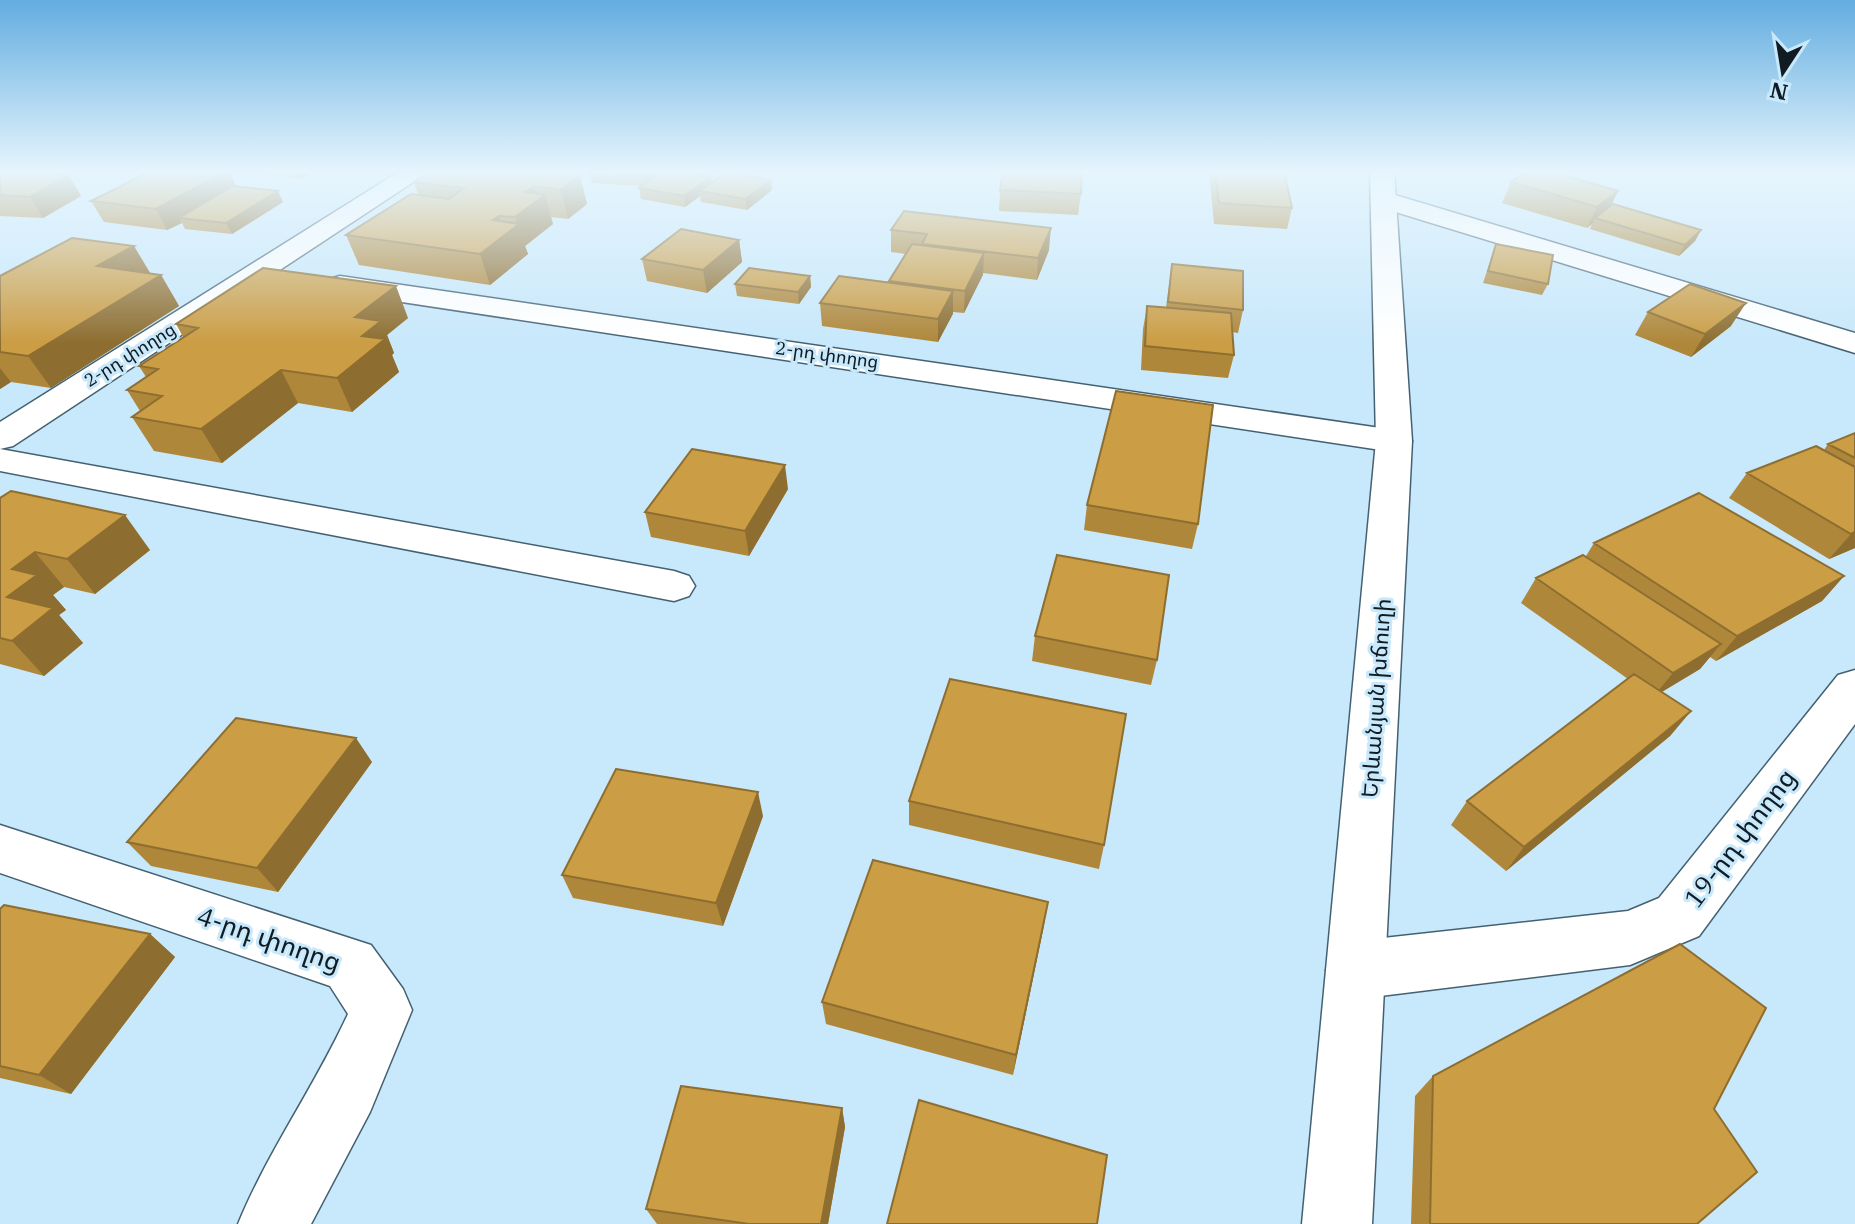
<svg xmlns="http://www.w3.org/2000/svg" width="1855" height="1224" font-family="'IBM Plex Serif','Noto Sans Armenian',serif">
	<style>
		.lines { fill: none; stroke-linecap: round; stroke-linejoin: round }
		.minor-casing { stroke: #446171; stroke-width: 3 }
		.major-casing { stroke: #446171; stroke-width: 3 }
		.minor { fill: #fff; fill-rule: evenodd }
		.major { fill: #fff; fill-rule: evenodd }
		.wall { fill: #af873a }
		.shaded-wall { fill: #8e6e30 }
		.building { fill: #cb9d44; stroke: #8e6e30; stroke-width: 2 }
		.labels { text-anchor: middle; stroke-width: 6; stroke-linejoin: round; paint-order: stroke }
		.far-street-label { font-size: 18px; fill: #101b22; stroke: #c8e8fb }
		.street-label { font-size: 22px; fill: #101b22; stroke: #c8e8fb }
		.near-street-label { font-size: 26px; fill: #101b22; stroke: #c8e8fb }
	</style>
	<rect width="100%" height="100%" fill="#c8e8fb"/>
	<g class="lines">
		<g class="minor-casing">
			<path id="minor" d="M400 171H430L13 446 0 449 674 571 689 576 695 586 689 596 674 601 0 471V422Z
				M1385 192 1855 333V353L1376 206 1372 200 1376 194Z
				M340 276 1394 430 1407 433 1412 441 1407 449 1394 452 329 291 325 285 329 279Z
				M1855 670V724L1699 936 1630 965 1356 999 1335 990 1326 970 1335 950 1356 941 1628 911 1659 898 1838 675Z
				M0 825 371 945 403 989 412 1010 370 1112 311 1224H238C268 1151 315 1086 348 1014L330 986 0 873Z"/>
		</g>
		<g class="major-casing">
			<path id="major" d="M1370 171H1394L1412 441 1372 1224H1302L1376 441Z"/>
		</g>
		<use href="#minor" class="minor"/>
		<use href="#major" class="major"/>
	</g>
	<path class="wall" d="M0 171H26L23 173 81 196 43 218 0 216Z
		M151 171H229L236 187 283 202 232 234 185 229 182 223 167 230 104 222 91 201Z
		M244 171H316L301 179Z
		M546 171 587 204 568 219 551 217 553 224 525 246 528 254 490 285 359 265 346 235 418 195 414 182Z
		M657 171 650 181 711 177 712 182 772 190 747 210 701 202 700 196 685 207 641 199 639 188 642 186 592 183 589 173Z
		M1209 171H1284L1292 208 1287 229 1214 224Z
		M1511 182 1618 191 1611 205 1701 230 1695 241 1679 256 1590 229 1592 224 1587 228 1502 203Z
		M1000 190 1081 194 1078 215 999 211Z
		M891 230 1049 250 1037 280 983 273 964 313 953 312 938 342 822 326 820 303 889 283 906 254 891 252Z
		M739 240 742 262 707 293 647 281 642 259Z
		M1496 244 1548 284 1542 295 1483 283Z
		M1172 264 1243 310 1238 333 1232 332 1234 355 1228 378 1141 370 1143 329 1147 306 1166 307Z
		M150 273 161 275 179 306 51 388 11 382 0 389V276Z
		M810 276 811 287 799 304 737 296 735 284Z
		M1648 312 1731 326 1691 357 1635 335Z
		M408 318 387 335 394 353 392 355 399 372 352 412 298 403 222 463 154 451 132 417 140 411 127 390 146 377 139 366 183 337 176 324Z
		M1855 433V548L1829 559 1729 498 1747 473 1824 450 1828 444Z
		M788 489 749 556 651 537 645 512Z
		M0 498 150 550 95 594 64 587 53 595 66 610 59 615 83 643 44 676 0 664Z
		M1087 505 1198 524 1192 549 1084 530Z
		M1594 543 1844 576 1822 601 1716 661 1710 657 1700 669 1662 692 1691 711 1670 736 1506 871 1451 825 1467 801 1628 679 1521 603 1536 578 1586 556Z
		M1035 636 1157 660 1151 685 1032 661Z
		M372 762 278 892 151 866 127 842Z
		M909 801 1104 845 1099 869 909 825Z
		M763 816 723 926 573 898 562 875Z
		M0 909 150 934 175 957 71 1094 0 1078Z
		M1044 925 1013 1075 826 1024 822 1002Z
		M1433 1076 1714 1109 1697 1224H1411L1415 1096Z
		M842 1108 845 1127 828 1224H657L646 1209Z"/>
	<path class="shaded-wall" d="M227 171H229L238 191 179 218 182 223 167 230 156 209Z
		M297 171H316L301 179Z
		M647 171H657L646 186 644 175Z
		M69 175 81 196 43 218 30 197Z
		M580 175 587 204 568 219 561 190Z
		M711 177 712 188 700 191V196L685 207 684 196Z
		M771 180 772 190 747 210 745 199Z
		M534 186 537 200 545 195 553 224 525 246 528 254 490 285 480 254 493 220 499 216 505 234 517 225 515 217 525 192Z
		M278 191 283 202 232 234 226 223Z
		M1618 191 1608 212 1595 218 1592 224 1587 228 1597 207Z
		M1051 228 1049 250 1037 280 1038 258Z
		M1701 230 1695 241 1679 256 1685 245Z
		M739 240 742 262 707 293 703 270Z
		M134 246 152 276 97 266Z
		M984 253 983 275 964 313 965 291Z
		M161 275 179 306 51 388 28 356Z
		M810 276 811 287 799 304 798 292Z
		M396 286 408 318 387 335 394 353 392 355 399 372 352 412 337 378 355 317Z
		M953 291V314L938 342V319Z
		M1746 303 1731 326 1691 357 1705 334Z
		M0 368 11 382 0 389Z
		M281 370 298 403 222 463 201 429Z
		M785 465 788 489 749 556 745 531Z
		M125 515 150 550 95 594 67 559Z
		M1855 532V548L1829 559 1851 534Z
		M35 552 64 587 53 595 66 610 59 615 83 643 44 676 12 641 7 597 12 569Z
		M1844 576 1822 601 1716 661 1737 636Z
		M1721 644 1700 669 1653 697 1673 673Z
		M1691 711 1670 736 1506 871 1524 847Z
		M356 738 372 762 278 892 257 868Z
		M758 792 763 816 723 926 716 903Z
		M1048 902 1044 925 1013 1075 1016 1055Z
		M150 934 175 957 71 1094 39 1075Z
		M842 1108 845 1127 828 1224H821Z"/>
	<path class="building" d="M151 171H227L156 209 91 201Z
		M430 171H546L580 175 561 190 534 186 525 192 545 195 515 217 499 216 493 220 519 224 480 254 346 235 411 194 449 199 464 188 414 182Z
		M590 171H647L644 175 589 173Z
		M664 171H678L711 177 684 196 639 188Z
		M1003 171H1082L1081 194 1000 190Z
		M1215 171H1284L1292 208 1219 203Z
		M1527 171H1549L1618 191 1597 207 1511 182Z
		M0 172 69 175 30 197 0 195Z
		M726 172 771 180 745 199 700 191Z
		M233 186 278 191 226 223 179 218Z
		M1613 204 1701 230 1685 245 1595 218Z
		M904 211 1051 228 1038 258 922 244 927 234 891 230Z
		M681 229 739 240 703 270 642 259Z
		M72 238 134 246 97 266 161 275 28 356 0 352V276Z
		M912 244 984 253 965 291 889 281Z
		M1496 244 1553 255 1548 284 1488 271Z
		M1172 264 1243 271V310L1168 302Z
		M263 268 396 286 355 317 381 321 362 336 385 339 337 378 281 370 201 429 132 417 162 396 127 390 158 369 139 366 198 328 176 324Z
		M749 268 810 276 798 292 735 284Z
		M839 276 953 291 938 319 820 303Z
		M1690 284 1746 303 1705 334 1648 312Z
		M1147 306 1231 313 1234 355 1145 346Z
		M1116 391 1213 405 1198 524 1087 505Z
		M1855 433V458L1828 444Z
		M1816 446 1855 467V532L1851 534 1747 473Z
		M692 449 785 465 745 531 645 512Z
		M11 491 125 515 67 559 35 552 12 569 37 575 7 597 53 608 12 641 0 638V498Z
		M1699 493 1844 576 1737 636 1594 543Z
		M1057 555 1169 575 1157 660 1035 636Z
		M1583 555 1721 644 1673 673 1536 578Z
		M1634 674 1691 711 1524 847 1467 801Z
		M950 679 1126 714 1104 845 909 801Z
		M236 718 356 738 257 868 127 842Z
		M616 769 758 792 716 903 562 875Z
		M873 860 1048 902 1016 1055 822 1002Z
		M4 905 150 934 39 1075 0 1066V909Z
		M1680 944 1766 1008 1714 1109 1757 1172 1697 1224H1430L1433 1076Z
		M681 1086 842 1108 821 1224H749L646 1209Z
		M919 1100 1107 1155 1097 1224H887Z"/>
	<linearGradient id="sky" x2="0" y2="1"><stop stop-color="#63ade0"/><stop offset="0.5" stop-color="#e6f5fd"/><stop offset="1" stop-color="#e6f5fd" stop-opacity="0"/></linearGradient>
	<rect width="1855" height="343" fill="url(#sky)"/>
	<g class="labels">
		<g class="far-street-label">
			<text transform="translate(130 355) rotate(-32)" y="6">2-րդ փողոց</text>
			<text transform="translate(827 355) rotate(8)" y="6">2-րդ փողոց</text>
		</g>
		<g class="street-label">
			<text transform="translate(1376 698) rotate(-86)" y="8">Երևանյան խճուղի</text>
		</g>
		<g class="near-street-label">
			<text transform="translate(1740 838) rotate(-53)" y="9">19-րդ փողոց</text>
			<text transform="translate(269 939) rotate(19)" y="9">4-րդ փողոց</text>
		</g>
	</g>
	<g transform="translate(1783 72) rotate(192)" stroke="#c8e8fb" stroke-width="6" paint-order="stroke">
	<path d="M0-6L14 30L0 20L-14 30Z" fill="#101b22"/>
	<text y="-12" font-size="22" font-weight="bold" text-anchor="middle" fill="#101b22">N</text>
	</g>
</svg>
